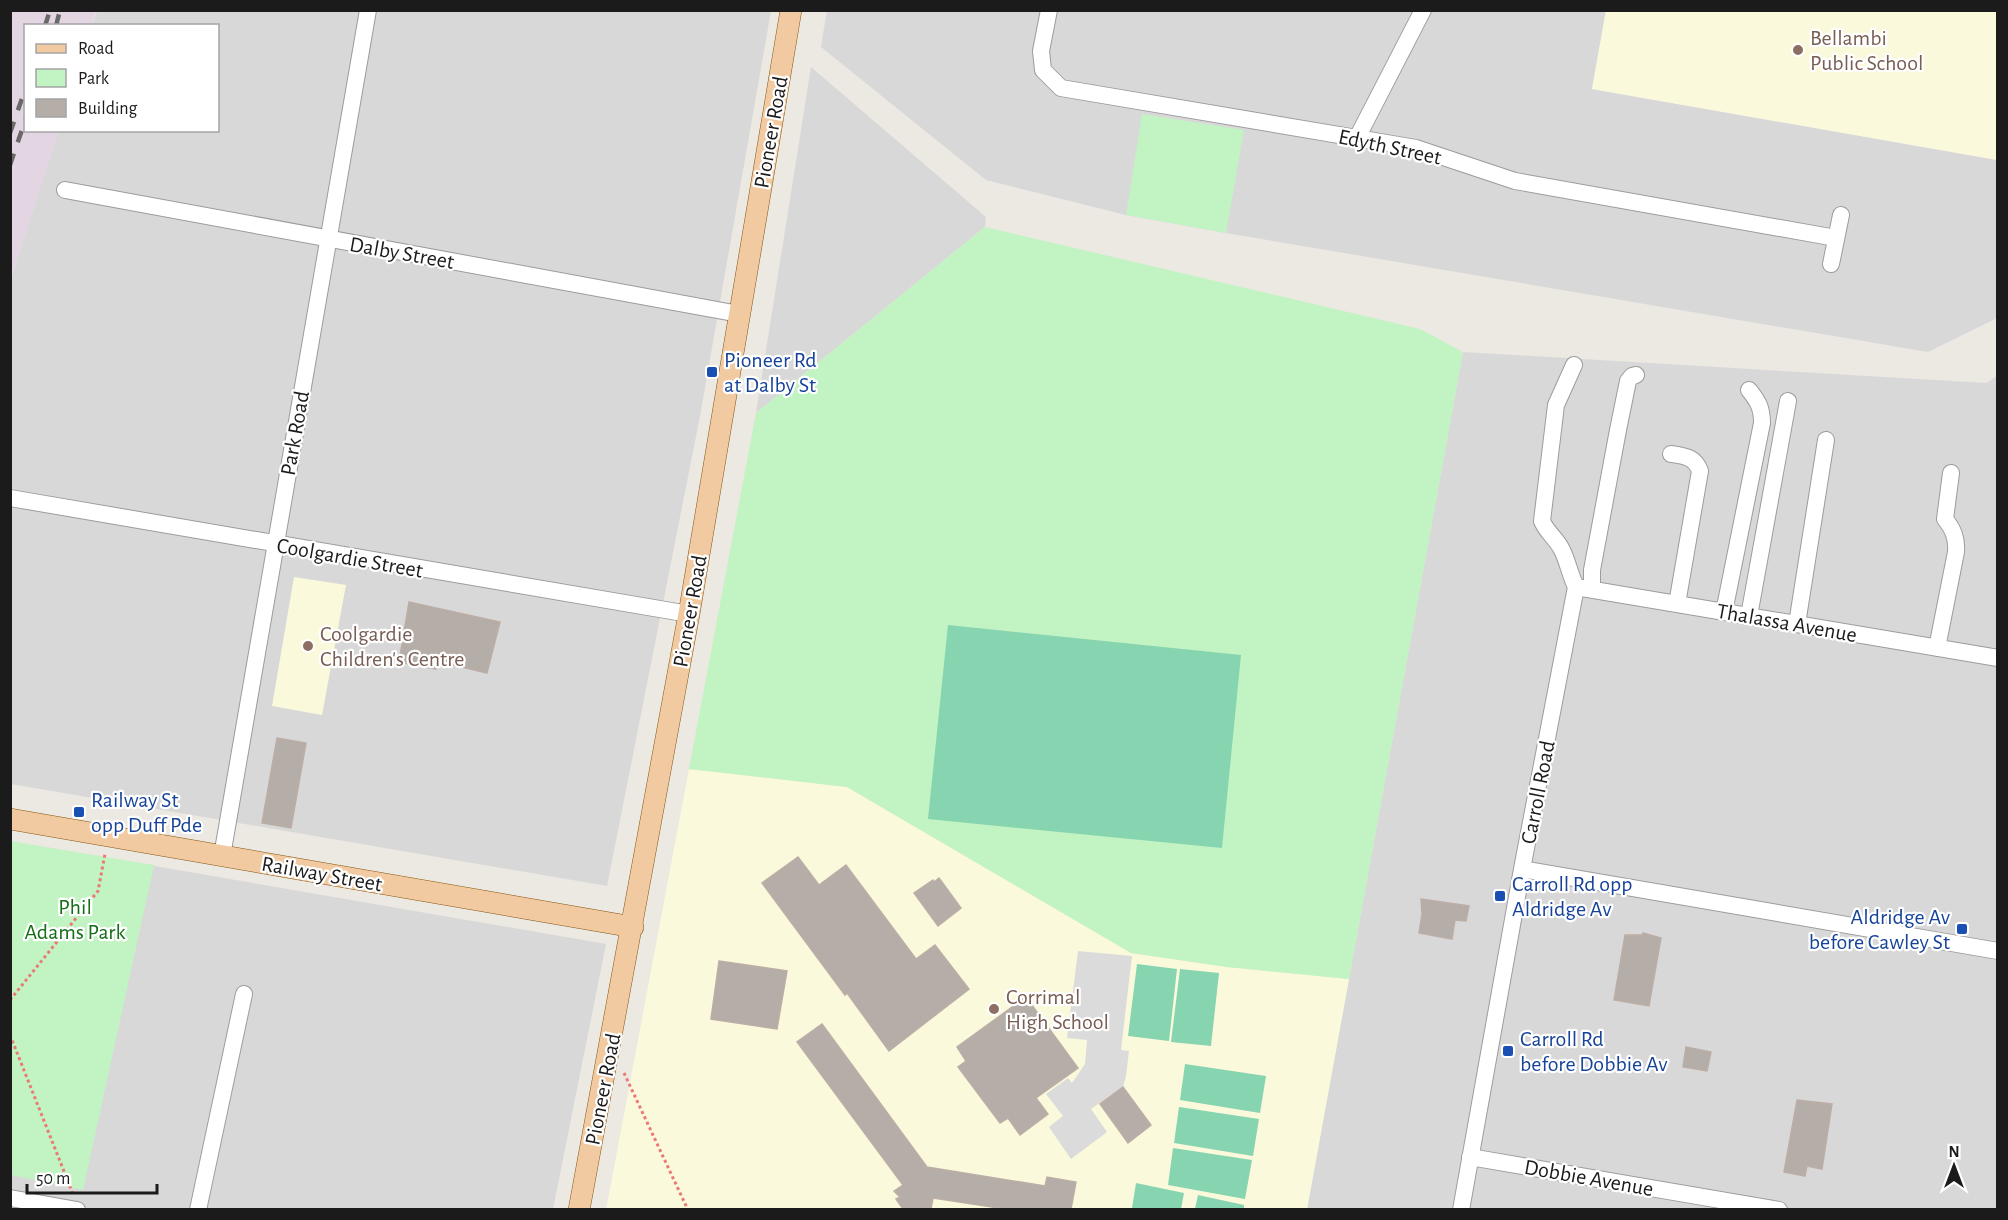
<svg xmlns="http://www.w3.org/2000/svg" width="2008" height="1220" font-family="'Alegreya Sans',sans-serif">
	<style>
		.residential { fill: #d9d8d9 }
		.industrial { fill: #e4d5e2 }
		.education { fill: #fbf9dc }
		.park { fill: #c2f3c3 }
		.pitch { fill: #87d4b1 }
		.parking { fill: #dbdbdb }
		.building { fill: #b5ada8; stroke: #bcaea6; stroke-width: 1.5 }
		.lines { fill: none; stroke-linecap: round; stroke-linejoin: round }
		.minor-casing { stroke: #9c9c9c; stroke-width: 18 }
		.major-casing { stroke: #84560f; stroke-width: 22 }
		.path { stroke: #eb7974; stroke-width: 3; stroke-dasharray: 3 3; stroke-linecap: butt }
		.minor { stroke: #fff; stroke-width: 16 }
		.major { stroke: #f2caa1; stroke-width: 21 }
		.rail { stroke: #696969; stroke-width: 4.5; stroke-dasharray: 12 12; stroke-linecap: butt }
		.education-dot { fill: #8d6e63; stroke: #fff; stroke-width: 2 }
		.transit-dot { fill: #1a4fb4; stroke: #fff; stroke-width: 2 }
		.labels { text-anchor: middle; stroke-width: 4.5; stroke-linejoin: round; paint-order: stroke }
		.education-label { font-size: 22px; fill: #785e54; stroke: #fff; text-anchor: start }
		.street-label { font-size: 22px; fill: #1b1b1b; stroke: #fff }
		.transit-label { font-size: 22px; fill: #164399; stroke: #fff; text-anchor: start }
		.park-label { font-size: 22px; fill: #166d18; stroke: #fff }
	</style>
	<rect width="100%" height="100%" fill="#ece8e2"/>
	<path class="residential" d="M827 10 1606 11 1592 89 1997 160V318L1928 352 1226 233 1126 215 986 180 821 47Z
		M97 11H771L700 416 607 886 11 784V279L58 131 218 130V26L92 25Z
		M811 67 986 217 985 227 756 413Z
		M1463 352 1986 383 1997 376V1209L1307 1210Z
		M10 841 606 944 553 1209H11Z"/>
	<path class="industrial" d="M11 10 96 11 92 25 26 26V130L59 131 11 278Z"/>
	<path class="education" d="M1606 10 1997 11V160L1592 89Z
		M294 577 346 585 322 715 272 706Z
		M689 769 847 787 1131 953 1227 967 1349 979 1307 1209 606 1210Z"/>
	<path class="park" d="M1142 114 1244 130 1226 233 1126 215Z
		M985 227 1420 329 1463 352 1349 979 1227 967 1131 953 847 787 689 769 756 413Z
		M10 841 154 865 83 1190 11 1175Z"/>
	<path class="pitch" d="M948 625 1241 655 1222 848 928 819Z
		M1137 964 1177 969 1169 1041 1128 1036Z
		M1180 969 1219 973 1211 1046 1171 1042Z
		M1185 1064 1266 1076 1260 1113 1180 1100Z
		M1179 1107 1259 1119 1253 1156 1174 1143Z
		M1173 1148 1252 1160 1245 1199 1168 1185Z
		M1136 1183 1184 1193 1181 1209 1132 1208Z
		M1198 1195 1244 1205V1209H1195Z"/>
	<path class="parking" d="M1078 951 1132 956 1121 1050 1129 1051 1126 1076 1123 1087 1091 1109 1107 1132 1071 1159 1049 1127 1063 1116 1046 1094 1068 1078 1072 1083 1085 1064 1087 1040 1067 1038Z"/>
	<path class="building" d="M409 602 500 622 487 673 437 661 436 669 404 663V657L400 656Z
		M277 738 306 743 291 828 262 823Z
		M798 857 819 885 846 865 916 959 935 945 969 989 889 1051 847 993 845 995 762 883Z
		M939 878 961 908 938 926 914 893 933 880 934 882Z
		M1421 899 1469 906 1466 921 1455 920 1452 939 1419 933 1422 914Z
		M1643 933 1661 938 1649 1006 1614 1000 1625 935H1642Z
		M719 961 787 971 777 1029 711 1019Z
		M1026 997 1078 1068 1036 1098 1048 1114 1020 1135 1008 1118 1000 1123 958 1067 966 1061 957 1047Z
		M822 1024 927 1167 1045 1186 1047 1177 1076 1182 1071 1209H1005L933 1198 931 1209H903L896 1199 900 1197 894 1191 903 1185 797 1042Z
		M1686 1047 1711 1052 1707 1071 1683 1067Z
		M1123 1087 1151 1125 1128 1143 1100 1104Z
		M1797 1100 1832 1104 1822 1169 1807 1166 1805 1176 1784 1172Z"/>
	<g class="lines">
		<g class="minor-casing">
			<path id="minor" d="M1049 10 1041 51 1043 70 1061 88 1416 148 1515 181 1836 238
				M1357 138 1423 10
				M65 190 739 314
				M1831 264 1841 215
				M1574 365 1556 405 1542 521C1547 533 1557 539 1562 550 1568 562 1570 575 1576 587
				M1671 454C1685 456 1695 457 1700 471L1677 604
				M10 498 689 614
				M1576 587 1998 658
				M1592 589V570L1618 430 1628 381 1632 376 1636 375
				M1724 612 1762 423C1762 408 1758 401 1749 390
				M1749 616 1788 401
				M1797 624 1826 440
				M1937 648 1956 552C1957 538 1953 529 1945 519L1951 473
				M222 856 368 10
				M1522 869 1998 951
				M1470 1157 1779 1210
				M10 1198 77 1210
				M198 1210 244 994
				M1461 1210 1522 869 1576 587"/>
		</g>
		<g class="major-casing">
			<path id="major" d="M10 819 633 927
				M579 1210 689 614 791 10"/>
		</g>
		<path class="path" d="M10 1000 98 891 105 854
			M10 1035 73 1194
			M624 1073 688 1210"/>
		<use href="#minor" class="minor"/>
		<use href="#major" class="major"/>
		<path class="rail" d="M45 26 50 10
			M56 26 60 10
			M10 133 26 87
			M10 165 26 118"/>
	</g>
	<g class="education-dot">
		<circle cx="1798" cy="50" r="6"/>
		<circle cx="308" cy="646" r="6"/>
		<circle cx="994" cy="1009" r="6"/>
	</g>
	<g class="transit-dot">
		<rect x="706" y="366" width="12" height="12" rx="3"/>
		<rect x="73" y="806" width="12" height="12" rx="3"/>
		<rect x="1494" y="890" width="12" height="12" rx="3"/>
		<rect x="1956" y="923" width="12" height="12" rx="3"/>
		<rect x="1502" y="1045" width="12" height="12" rx="3"/>
	</g>
	<g class="labels">
		<g class="education-label">
			<text x="1810" y="45">Bellambi<tspan x="1810" dy="25">Public School</tspan></text>
			<text x="320" y="641">Coolgardie<tspan x="320" dy="25">Children's Centre</tspan></text>
			<text x="1006" y="1004">Corrimal<tspan x="1006" dy="25">High School</tspan></text>
		</g>
		<g class="street-label">
			<text transform="translate(770 132) rotate(-80)" y="8">Pioneer Road</text>
			<text transform="translate(1390 146) rotate(12)" y="8">Edyth Street</text>
			<text transform="translate(402 252) rotate(10)" y="8">Dalby Street</text>
			<text transform="translate(294 433) rotate(-80)" y="8">Park Road</text>
			<text transform="translate(350 557) rotate(10)" y="8">Coolgardie Street</text>
			<text transform="translate(689 611) rotate(-80)" y="8">Pioneer Road</text>
			<text transform="translate(1787 622) rotate(10)" y="8">Thalassa Avenue</text>
			<text transform="translate(1537 792) rotate(-79)" y="8">Carroll Road</text>
			<text transform="translate(322 873) rotate(10)" y="8">Railway Street</text>
			<text transform="translate(602 1089) rotate(-79)" y="8">Pioneer Road</text>
			<text transform="translate(1589 1177) rotate(10)" y="8">Dobbie Avenue</text>
		</g>
		<g class="transit-label">
			<text x="724" y="367">Pioneer Rd<tspan x="724" dy="25">at Dalby St</tspan></text>
			<text x="91" y="807">Railway St<tspan x="91" dy="25">opp Duff Pde</tspan></text>
			<text x="1512" y="891">Carroll Rd opp<tspan x="1512" dy="25">Aldridge Av</tspan></text>
			<text x="1950" y="924" text-anchor="end">Aldridge Av<tspan x="1950" dy="25">before Cawley St</tspan></text>
			<text x="1520" y="1046">Carroll Rd<tspan x="1520" dy="25">before Dobbie Av</tspan></text>
		</g>
		<g class="park-label">
			<text x="75" y="914">Phil<tspan x="75" dy="25">Adams Park</tspan></text>
		</g>
	</g>
	<rect width="2008" height="1220" fill="none" stroke="#1b1b1b" stroke-width="24"/>
	<rect x="24" y="24" width="195" height="108" fill="#ffffff" stroke="#a4a4a4" stroke-width="1.5"/>
	<rect x="36" y="44" width="30" height="9" fill="#f2caa1" stroke="#a4a4a4" stroke-width="1.5"/>
	<text x="78" y="54" font-size="18" fill="#1b1b1b">Road</text>
	<rect x="36" y="69" width="30" height="18" fill="#c2f3c3" stroke="#a4a4a4" stroke-width="1.5"/>
	<text x="78" y="84" font-size="18" fill="#1b1b1b">Park</text>
	<rect x="36" y="99" width="30" height="18" fill="#b5ada8" stroke="#a4a4a4" stroke-width="1.5"/>
	<text x="78" y="114" font-size="18" fill="#1b1b1b">Building</text>
	<g transform="translate(1954 1166)" stroke="#ffffff" stroke-width="4.5" paint-order="stroke">
	<path d="M0-4.5L10 22L0 15L-10 22Z" fill="#1b1b1b"/>
	<text y="-9" font-size="16" font-weight="bold" text-anchor="middle" fill="#1b1b1b">N</text>
	</g>
	<path d="M27 1184v9h130v-9" fill="none" stroke="#1b1b1b" stroke-width="3"/>
	<text x="36" y="1184" font-size="18" fill="#1b1b1b" stroke="#ffffff" stroke-width="4.5" paint-order="stroke">50 m</text>
</svg>
